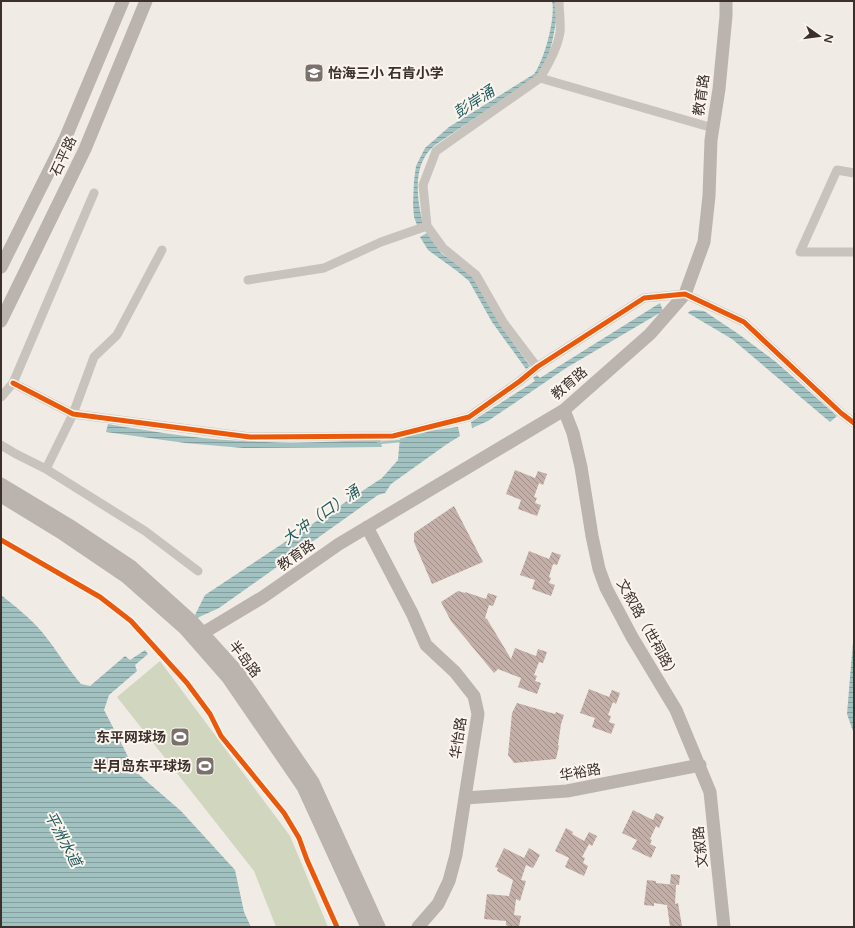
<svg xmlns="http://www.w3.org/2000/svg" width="855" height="928" font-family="'Varela Round','Noto Sans SC',sans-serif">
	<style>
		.pitch { fill: #d1d6bf }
		.water { fill: url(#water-rules) }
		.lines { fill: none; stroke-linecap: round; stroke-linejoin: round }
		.stream { stroke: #a1c2c1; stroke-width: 2.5 }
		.building { fill: url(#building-back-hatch) }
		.street { stroke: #c9c3be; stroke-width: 9 }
		.secondary { stroke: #bab3ae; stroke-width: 13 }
		.cycleway-casing { stroke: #fbf5ee; stroke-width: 8 }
		.cycleway { stroke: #e8590c; stroke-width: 5 }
		.labels { text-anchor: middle; stroke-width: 4; stroke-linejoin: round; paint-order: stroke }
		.poi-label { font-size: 14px; font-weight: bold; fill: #3b302b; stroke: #fbf5ee; text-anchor: end }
		.street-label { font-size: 14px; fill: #3b302b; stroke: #fbf5ee }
		.water-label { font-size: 15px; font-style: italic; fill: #1f5a5e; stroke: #fbf5ee }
	</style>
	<defs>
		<pattern id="water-rules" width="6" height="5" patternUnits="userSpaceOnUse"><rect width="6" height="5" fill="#a1c2c1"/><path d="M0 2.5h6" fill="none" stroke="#849e9d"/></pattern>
		<pattern id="building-back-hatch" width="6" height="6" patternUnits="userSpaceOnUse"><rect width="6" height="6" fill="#c3afa7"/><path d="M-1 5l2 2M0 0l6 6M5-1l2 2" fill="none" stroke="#a08f88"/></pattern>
	</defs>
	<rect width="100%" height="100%" fill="#f0ebe5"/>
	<path class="pitch" d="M160 661 290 836 328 927H276L254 871 117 697Z"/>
	<path class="water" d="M552 1H556C559 17 551 49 546 64 545 68 542 72 539 75L435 145C432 148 428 151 426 155 413 174 418 204 423 224L417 225 414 217 413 204 414 181 416 166 425 148 449 127 534 74C544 61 556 17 552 1Z
		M427 233 441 253 472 275 501 326 530 366 526 369 492 322 469 281 457 271 428 250 420 237Z
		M660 303 663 311 566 368 488 421 472 428 471 422 535 381 533 378 537 375 540 378Z
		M694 310 704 311 737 333 776 362 837 416 830 422 732 339 688 313 690 311Z
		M108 424C160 433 212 441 265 442 303 444 342 441 380 439L382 447 243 448 185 443 106 432Z
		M458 427 460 436 447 444 391 484 385 493 378 495 219 608 197 618 195 615 205 595 382 478 398 460 400 437 406 434Z
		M1 595C15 606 30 618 42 632 56 649 67 668 81 684L90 686 125 656 130 660 145 650 148 654 135 665 137 671 109 695 104 710 136 772 181 811 235 870 244 912 251 927H1Z
		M854 630V734L847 714Z"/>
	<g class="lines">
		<path class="stream" d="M378 443 401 441"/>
	</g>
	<path class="building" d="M515 470 535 478 538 471 547 474 543 485 539 483 534 497 537 498 535 503 541 505 537 516 518 509 521 500 506 494Z
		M454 506 483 562 432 584 414 542V533Z
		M529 551 549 559 552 552 561 555 557 565 553 564 549 577 551 578 549 583 555 585 551 596 532 589 535 580 520 575Z
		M458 591 465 593V592L486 599 488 593 497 596 493 606 489 605 485 618 487 619 511 659 515 648 536 656 538 649 547 652 543 663 539 662 534 675 537 676 535 681 541 683 537 694 518 687 521 678 498 669 494 673 451 621 441 602Z
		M589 689 609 697 612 690 620 693 616 704 613 702 608 715 611 716 609 722 615 724 611 734 592 727 595 718 580 713Z
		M517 703 555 714 556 712 564 715 561 724 558 745 559 746 556 759 514 763 508 755 512 713Z
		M633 810 653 820 656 813 664 817 659 828 656 826 650 839 652 840 650 844 656 847 651 858 632 849 637 840 622 833Z
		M566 828 573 832 572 834 584 841 589 832 597 836 592 846 589 844 582 857 585 858 583 863 588 866 584 876 565 867 569 858 555 851Z
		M504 848 524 858 529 848 540 855 533 868 526 865 521 880 526 881 520 901 516 899 514 915 521 916 519 927H508V926L506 925V921L484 919 487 894 509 896 513 880 497 871 498 868 495 867Z
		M671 874 680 875 679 885 670 884Z
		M647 880 656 881V883L676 885 675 904 678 903 682 926 670 927 667 905 654 903V906L644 905Z"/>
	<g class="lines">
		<path class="street" d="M540 78 713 128
			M854 173 837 170 800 252H854
			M248 280 324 268 381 242 427 226
			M537 367 503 322 476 275 443 248 427 226 423 185 436 151 540 78C548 65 558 47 560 32 561 22 559 11 559 1
			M13 383 73 414 250 437 393 436 469 417 520 381 537 367 644 298 685 294 744 322 841 413 854 423
			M1 397 13 383 94 193
			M1 445 16 454 46 469 145 531 198 571
			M46 469 73 414 94 357 117 335 162 250"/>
		<path class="secondary" d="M1 267 65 139 123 1
			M1 321 85 149 146 1
			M564 410 573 433 581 467 592 536 599 569 606 588 632 637 676 710 710 792 724 927
			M1 484 69 525 132 567 192 621 237 671 313 782 379 927
			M1 496 63 534 125 576 185 629 228 678 303 787 367 927
			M367 527 412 613 426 645 455 672 474 696 478 714 456 855 449 881 438 904 418 927
			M203 633 263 597 339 544 564 410 650 334 685 294 704 242 709 196 711 140 719 89 726 16V1
			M465 798 567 791 700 765"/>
		<g class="cycleway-casing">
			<path id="cycleway" d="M13 383 73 414 250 437 393 436 469 417 520 381 537 367 644 298 685 294 744 322 841 413 854 423
				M1 540 100 597 131 621 187 683 210 714 221 736 284 813 299 838 307 860 337 927"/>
		</g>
		<use href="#cycleway" class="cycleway"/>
	</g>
	<defs>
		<g id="school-square" transform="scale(1)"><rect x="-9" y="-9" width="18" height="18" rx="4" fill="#7a716c" stroke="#fbf5ee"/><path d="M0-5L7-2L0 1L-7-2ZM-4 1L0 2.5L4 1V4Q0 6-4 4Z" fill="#fff"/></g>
		<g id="stadium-square" transform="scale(1)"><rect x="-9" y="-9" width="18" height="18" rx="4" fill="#7a716c" stroke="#fbf5ee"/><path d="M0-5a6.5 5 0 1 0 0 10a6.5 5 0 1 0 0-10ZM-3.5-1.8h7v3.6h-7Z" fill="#fff"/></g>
	</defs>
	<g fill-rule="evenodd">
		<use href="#school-square" x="314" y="73"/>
		<use href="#stadium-square" x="180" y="737"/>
		<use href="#stadium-square" x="205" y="766"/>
	</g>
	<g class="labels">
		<g class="poi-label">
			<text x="328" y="78" text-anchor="start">怡海三小 石肯小学</text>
			<text x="166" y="742">东平网球场</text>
			<text x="191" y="771">半月岛东平球场</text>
		</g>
		<g class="street-label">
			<text transform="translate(701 95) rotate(-82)" y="5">教育路</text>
			<text transform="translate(63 156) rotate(-65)" y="5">石平路</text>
			<text transform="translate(569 383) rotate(-40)" y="5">教育路</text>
			<text transform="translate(296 555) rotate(-35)" y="5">教育路</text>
			<text transform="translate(648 629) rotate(61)" y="5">文叙路（世祠路）</text>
			<text transform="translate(245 659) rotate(52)" y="5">半岛路</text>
			<text transform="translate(458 738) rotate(-81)" y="5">华怡路</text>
			<text transform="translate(580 772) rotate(-10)" y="5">华裕路</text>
			<text transform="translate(700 847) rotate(-96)" y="5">文叙路</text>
		</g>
		<g class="water-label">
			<text transform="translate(474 102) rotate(-33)" y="5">彭岸涌</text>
			<text transform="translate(321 515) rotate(-35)" y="5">大冲（口）涌</text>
			<text transform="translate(63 839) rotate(62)" y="5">平洲水道</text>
		</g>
	</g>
	<rect width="855" height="928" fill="none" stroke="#3b302b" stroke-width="4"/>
	<g transform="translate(819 36) rotate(104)" stroke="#fbf5ee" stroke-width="3" paint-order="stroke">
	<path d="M0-3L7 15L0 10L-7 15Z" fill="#3b302b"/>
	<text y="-6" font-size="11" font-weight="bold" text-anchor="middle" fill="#3b302b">N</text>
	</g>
</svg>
